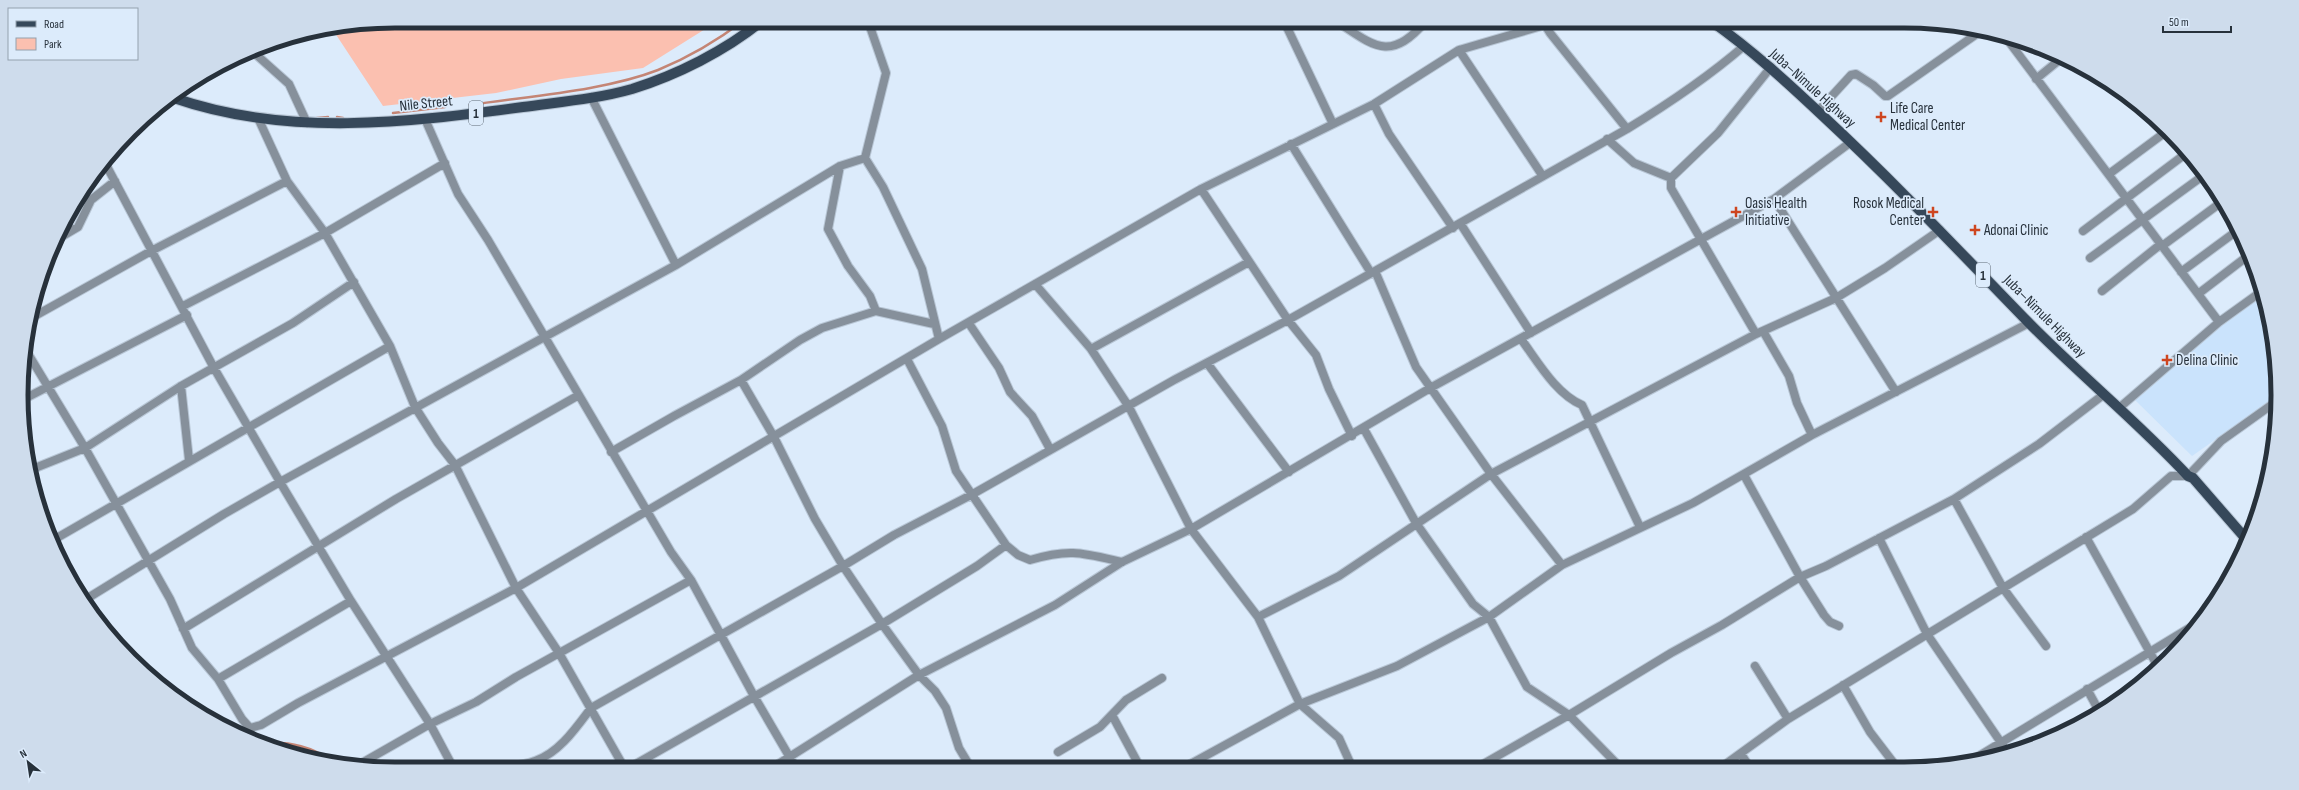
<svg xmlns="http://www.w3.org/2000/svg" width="2299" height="790" font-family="'Sofia Sans Condensed',sans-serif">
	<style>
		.built { fill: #cae3fc }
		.green { fill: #fbc0b0 }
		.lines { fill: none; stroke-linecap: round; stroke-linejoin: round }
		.stream { stroke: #c48575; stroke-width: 2.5 }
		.street-casing { stroke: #b8c6d5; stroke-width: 10 }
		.primary-casing { stroke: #b8c6d5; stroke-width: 12 }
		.street { stroke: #86909b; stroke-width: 8 }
		.primary { stroke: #36485a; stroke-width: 10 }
		.poi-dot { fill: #ce451f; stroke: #dcebfb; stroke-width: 1.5 }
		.labels { text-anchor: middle; stroke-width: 3.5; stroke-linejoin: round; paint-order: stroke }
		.shield { fill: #dcebfb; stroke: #5d6975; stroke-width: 1 }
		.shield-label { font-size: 14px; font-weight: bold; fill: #27313b }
		.street-label { font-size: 15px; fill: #27313b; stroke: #dcebfb }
		.poi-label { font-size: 15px; fill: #27313b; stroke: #dcebfb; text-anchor: start }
		.rim { fill: none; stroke: #27313b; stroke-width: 5 }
	</style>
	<rect width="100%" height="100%" fill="#dcebfb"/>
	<path class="built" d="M2263 295 2275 346 2276 397 2192 456 2135 400 2222 325Z"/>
	<path class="green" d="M395 21H718L643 68 561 79 496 93 383 106 331 27Z"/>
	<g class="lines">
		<path class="stream" d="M470 105C528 96 604 91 658 70 687 58 718 40 743 21
			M393 113 445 107
			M337 117 343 118
			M317 118 328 117
			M269 743C290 742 313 747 329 760"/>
		<g class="street-casing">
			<path id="street" d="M1284 21 1333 124
				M1336 21C1374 46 1390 63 1426 21
				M1545 25 1550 33 1627 129
				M2004 35 2219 322
				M251 50 289 84 307 123
				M1459 50 1542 175
				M2036 79 2063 57
				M591 97 676 265
				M1374 104 1389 134 1453 228
				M1819 110 1851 75 1856 74 1873 85 1885 96H1888L1981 31
				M258 118 287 181 325 233 390 346 415 407 438 443 455 465 516 588 559 653 625 769
				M425 119 458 194 488 240 671 552 691 580 754 696 796 768
				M1607 139 1634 163 1671 178
				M1291 144 1371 273
				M865 158 883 187 922 269 939 339 1201 189 1374 104 1459 50 1545 25 1548 21
				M104 161 214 368 280 482 351 601 430 724 454 769
				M840 166 828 229 848 266 870 296 876 311
				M2109 174 2167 131
				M1201 189 1288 320 1316 355 1329 389 1352 436
				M1774 199 1896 392
				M1460 223 1531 333
				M2083 231 2188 152
				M56 240 78 227 91 200 115 181
				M2162 246 2223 201
				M2090 258 2204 175
				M1375 271 1416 367 1491 474 1562 565
				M2181 272 2238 230
				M1035 284 1091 349 1129 407 1191 529 1258 617 1300 704 1397 666 1489 617 1562 565 1693 503 1812 435 2029 323
				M2102 291 2161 244
				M2198 294 2249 255
				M183 306 325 233 445 163
				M33 317 153 250 287 181
				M970 325 999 368 1010 392 1032 416 1050 449
				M1763 331 1789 376 1797 403 1812 435
				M1756 334 1671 188V178L1718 133 1771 67
				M1521 339C1538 362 1556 394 1582 405L1640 527
				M24 347 85 448 148 560 170 599 192 648 218 679 242 719 250 728 261 725 298 703 516 588 939 339
				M1091 349 1249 262
				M907 359 942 426 956 471 1006 545 1018 555 1030 560C1070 548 1083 553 1122 562
				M1207 363 1289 472
				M741 380 774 437 815 519 843 566 882 624 919 675 935 691 946 708 959 748 971 768
				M181 386 189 460
				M22 400 187 315
				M2119 408 2219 322 2262 291
				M1364 429 1416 523 1473 604 1489 617 1527 687 1569 715 1619 766
				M611 452 674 416 741 380 800 340 822 328 876 311 934 324
				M30 470 85 448 181 386 293 323 354 282
				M1744 475 1800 577 1824 615 1830 622 1839 626
				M1954 499 2003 588 2046 646
				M2086 537 2158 667
				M1879 538 1927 634 2006 750
				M55 539 390 346
				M83 601 224 514 280 482 676 265 840 166 865 158 886 73 868 21
				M1258 617 1339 576 1491 474 1756 334 1836 298 1885 268 1940 230
				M183 629 396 499 579 395
				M1755 666 1788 719
				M218 679 351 601
				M1843 685 1870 732 1896 766
				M2087 689 2099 711
				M1112 715 1140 767
				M1058 752 1100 727 1126 700 1162 678
				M1741 754 1749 766
				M1974 759 2191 627
				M360 764 430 724 476 702 516 677 691 580
				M1723 766 1788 719 2133 509 2171 476H2188L2221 441 2277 401
				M1185 767 1300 704 1339 738 1352 767
				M1478 767 1569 715 1671 653 1722 625 1800 577 1826 566 1954 499 2039 444 2103 395
				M772 768 919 675 1055 605 1122 562 1191 529 1432 387 1774 199 1851 142
				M495 769C508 766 522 766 535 761 559 753 576 728 591 708L843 566 894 535 971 495 1174 380 1288 320 1627 129C1668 104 1707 78 1744 46
				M627 769 882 624 977 566 1006 545"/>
		</g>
		<g class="primary-casing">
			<path id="primary" d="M1711 21C1752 50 1788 83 1824 117 1895 183 1961 253 2028 322 2080 375 2138 422 2188 476L2193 478 2246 539
				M174 98C287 137 407 123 523 107 559 102 597 99 632 89 677 75 725 51 762 21"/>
		</g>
		<use href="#street" class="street"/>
		<use href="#primary" class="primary"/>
	</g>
	<g class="poi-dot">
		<path d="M1879 111h4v4h4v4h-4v4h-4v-4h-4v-4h4z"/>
		<path d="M1734 206h4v4h4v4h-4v4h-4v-4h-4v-4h4z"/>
		<path d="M1931 206h4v4h4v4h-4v4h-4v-4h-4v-4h4z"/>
		<path d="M1973 224h4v4h4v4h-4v4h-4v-4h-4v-4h4z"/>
		<path d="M2165 354h4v4h4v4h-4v4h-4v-4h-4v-4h4z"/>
	</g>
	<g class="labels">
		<g class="shield">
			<rect x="469" y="101" width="14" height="24" rx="3"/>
			<rect x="1976" y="263" width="14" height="24" rx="3"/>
		</g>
		<g class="shield-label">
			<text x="476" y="118">1</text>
			<text x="1983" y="280">1</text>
		</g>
		<g class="street-label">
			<text transform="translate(1813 88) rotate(42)" y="5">Juba–Nimule Highway</text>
			<text transform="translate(426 103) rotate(-6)" y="5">Nile Street</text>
			<text transform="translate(2045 316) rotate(45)" y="5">Juba–Nimule Highway</text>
		</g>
		<g class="poi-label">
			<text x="1890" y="113">Life Care<tspan x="1890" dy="17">Medical Center</tspan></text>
			<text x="1745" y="208">Oasis Health<tspan x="1745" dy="17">Initiative</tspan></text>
			<text x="1924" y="208" text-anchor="end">Rosok Medical<tspan x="1924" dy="17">Center</tspan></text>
			<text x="1984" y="235">Adonai Clinic</text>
			<text x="2176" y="365">Delina Clinic</text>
		</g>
	</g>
	<path d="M0 0H2299V790H0ZM395 28H1904A367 367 0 0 1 2271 395V395A367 367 0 0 1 1904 762H395A367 367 0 0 1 28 395V395A367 367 0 0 1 395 28Z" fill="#cedcec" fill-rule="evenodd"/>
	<path class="rim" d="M395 28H1904A367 367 0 0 1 2271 395V395A367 367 0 0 1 1904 762H395A367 367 0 0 1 28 395V395A367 367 0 0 1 395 28Z"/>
	<rect x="8" y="8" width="130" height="52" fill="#dcebfb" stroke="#94a1ae"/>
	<rect x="16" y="21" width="20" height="6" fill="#36485a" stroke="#94a1ae"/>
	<text x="44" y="28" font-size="12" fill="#27313b">Road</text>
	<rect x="16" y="38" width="20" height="12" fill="#fbc0b0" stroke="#94a1ae"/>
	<text x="44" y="48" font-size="12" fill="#27313b">Park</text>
	<g transform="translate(28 762) rotate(330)" stroke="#dcebfb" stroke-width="3" paint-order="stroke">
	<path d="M0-3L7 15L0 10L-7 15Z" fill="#27313b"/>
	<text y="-6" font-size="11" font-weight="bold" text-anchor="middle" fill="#27313b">N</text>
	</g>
	<path d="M2163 26v6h68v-6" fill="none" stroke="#27313b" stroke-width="2"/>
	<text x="2169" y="26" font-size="12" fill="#27313b" stroke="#dcebfb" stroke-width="3" paint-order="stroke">50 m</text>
</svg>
